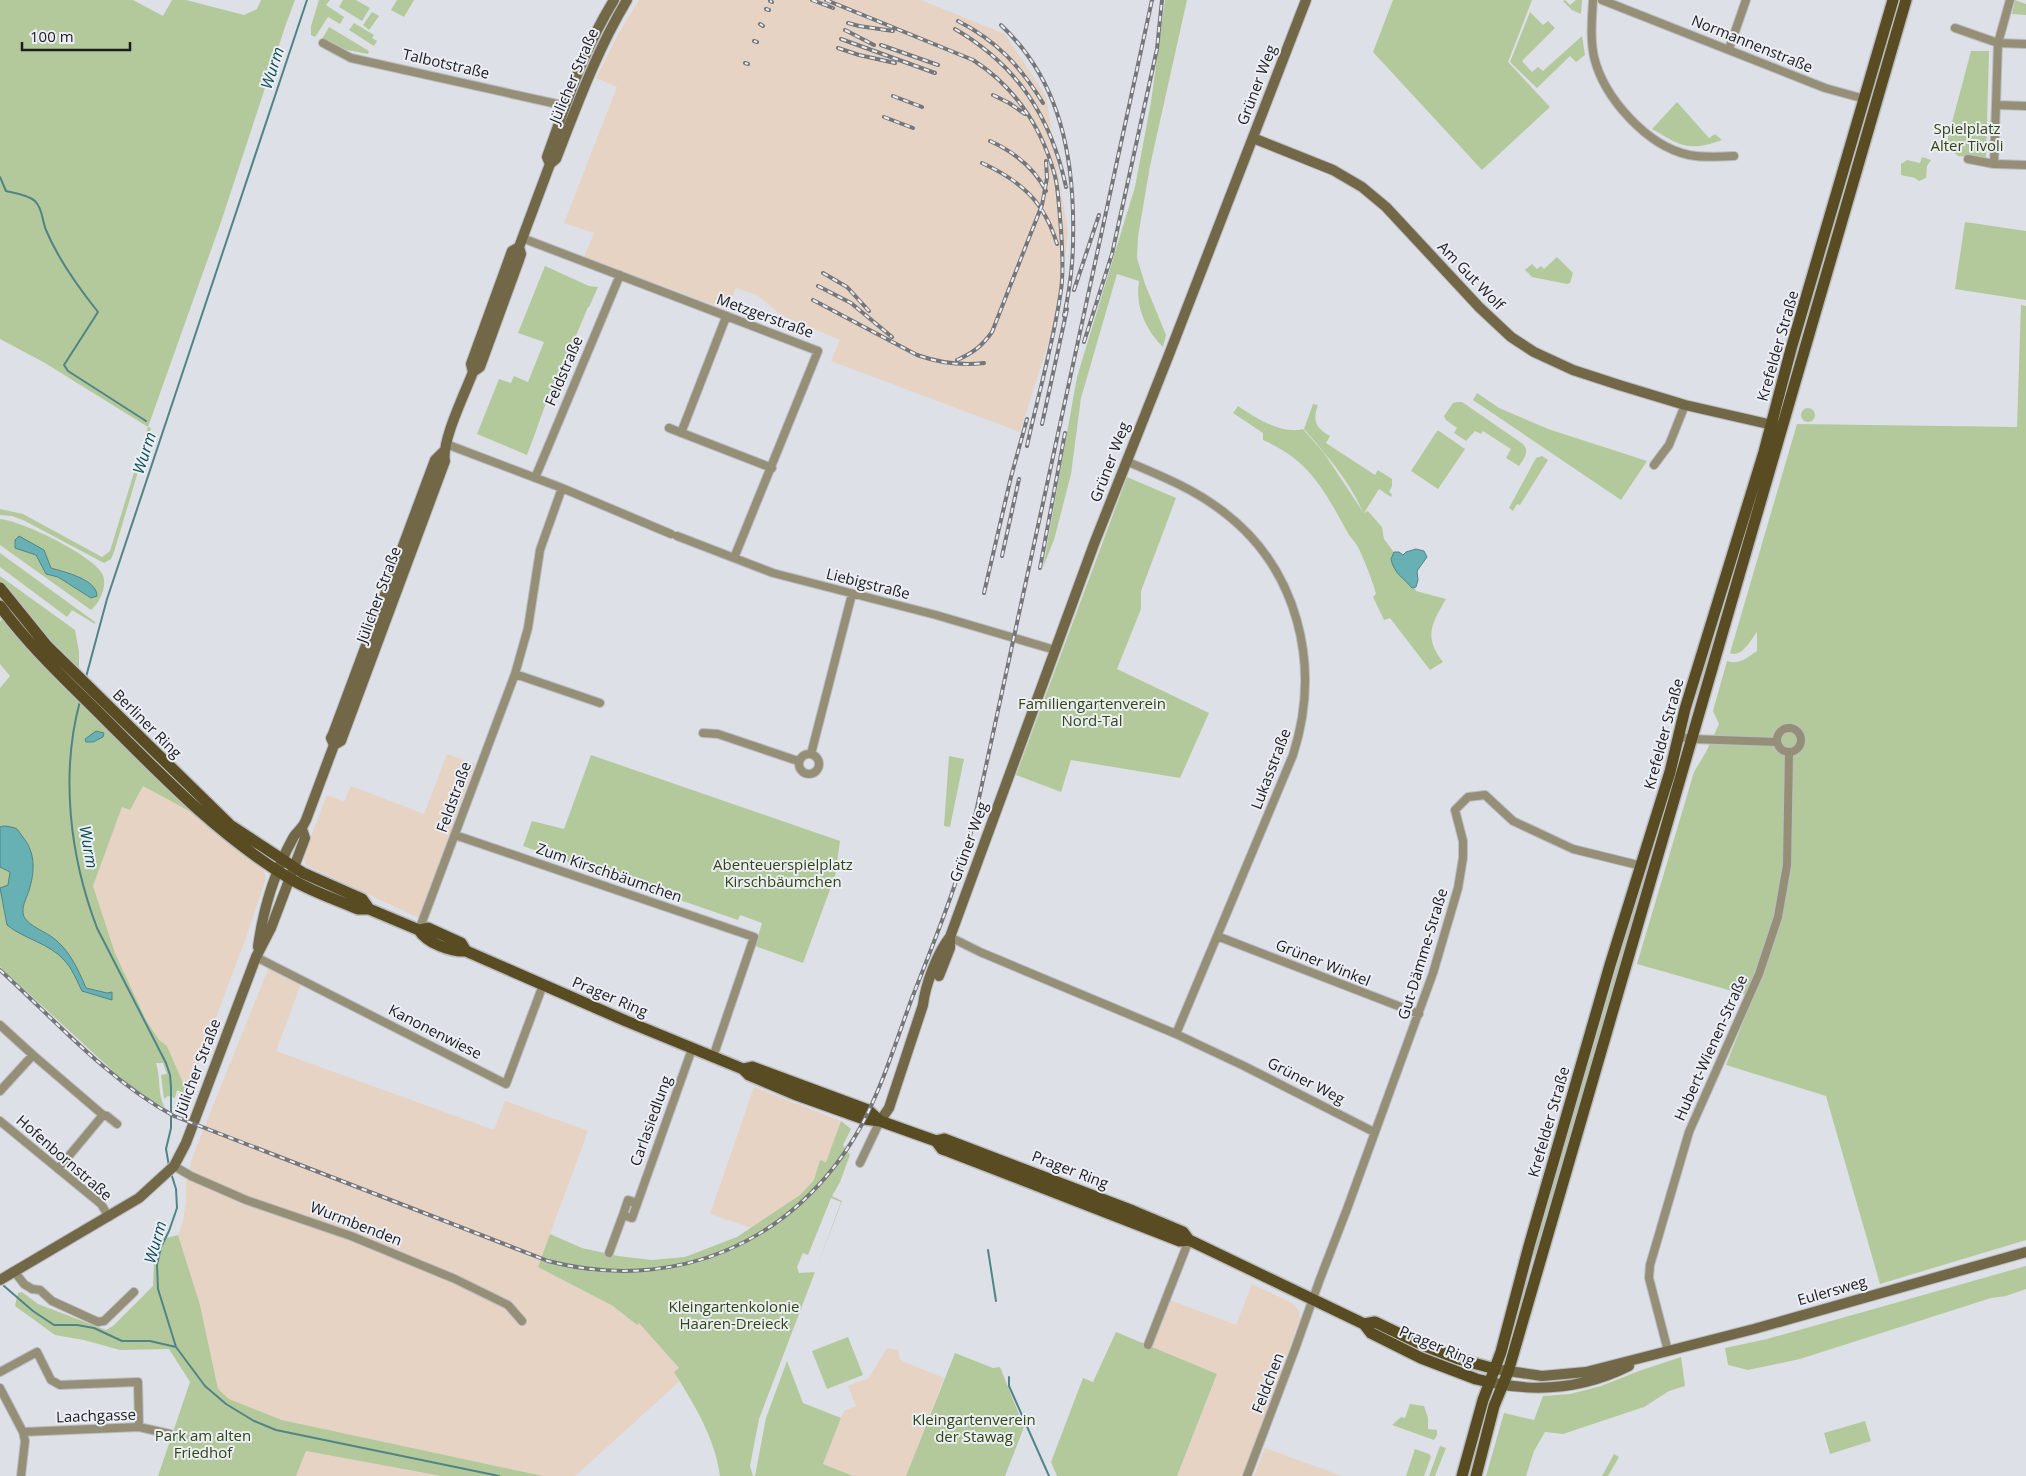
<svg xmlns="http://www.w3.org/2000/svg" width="2026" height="1476" font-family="'Open Sans',sans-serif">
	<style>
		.industrial { fill: #e6d3c3 }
		.green { fill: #b3c99b; fill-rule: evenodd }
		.water { fill: #67b0b4; stroke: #508487 }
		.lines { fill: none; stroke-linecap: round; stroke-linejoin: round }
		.stream { stroke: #508487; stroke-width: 2 }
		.street-casing { stroke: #babdc2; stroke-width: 10 }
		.secondary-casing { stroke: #babdc2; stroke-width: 12 }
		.primary-casing { stroke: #babdc2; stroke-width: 14 }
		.street { stroke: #968f78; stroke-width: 8 }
		.secondary { stroke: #726847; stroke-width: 10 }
		.primary { stroke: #594c22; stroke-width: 11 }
		.rail-casing { stroke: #747679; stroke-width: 4 }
		.rail { stroke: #ebeef4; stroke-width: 2; stroke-dasharray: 5.5; stroke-linecap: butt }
		.labels { text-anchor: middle; stroke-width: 4; stroke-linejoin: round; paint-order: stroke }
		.street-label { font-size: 15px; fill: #1b1c1e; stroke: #ebeef4 }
		.park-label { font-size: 15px; fill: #314610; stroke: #ebeef4 }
		.water-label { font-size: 16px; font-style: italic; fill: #0b4e51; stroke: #ebeef4 }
	</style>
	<rect width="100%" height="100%" fill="#dde0e6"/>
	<path class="industrial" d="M639 0H921L1005 34 1046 96 1068 233 1058 312 1020 432 831 361 840 340 781 315 757 295 736 288 727 310 584 257 594 233 564 223 617 87 596 78 620 31Z
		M447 754 475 764 419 918 306 865 304 859V854L327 795 344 802 351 786 424 814Z
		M139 761 221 837 263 867 266 879 244 943 187 1095 167 1046 159 1040 146 1020 115 953 93 886Z
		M269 967 301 984 276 1051 494 1130 505 1101 588 1131 538 1267 613 1306 637 1325 639 1323 679 1368 674 1372 680 1381 575 1476H543L282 1420 229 1399 218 1389 200 1305 178 1235 183 1221 186 1202V1182L192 1158Z
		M754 1087 841 1121 826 1162 820 1160 814 1180 800 1195 752 1228 710 1214Z
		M1252 1284 1294 1304 1299 1311 1300 1319 1243 1476H1177L1217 1375 1152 1347 1170 1300 1236 1325Z
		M887 1348 898 1350 900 1359 904 1362 944 1378 906 1476H853L823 1464 844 1411 856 1406 848 1386 869 1378Z
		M1265 1448 1342 1476H1254Z
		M306 1451 441 1476H296Z"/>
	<path class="green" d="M0 0H133L163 16 172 0H186L244 15 257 9 261 0H295L286 24 221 222 148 427 151 428 114 552 111 559 104 563 23 520 12 516 0 515V509L23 514 102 557 110 551 148 427 45 363 0 339Z
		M319 0H330L326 5 344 17 340 24 328 17 315 37 311 35V26Z
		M343 0H356L370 8 362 21 339 7Z
		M397 0H414L404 17 391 10Z
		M1165 0H1187L1150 166 1138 237 1137 258 1145 284 1166 335 1163 347C1145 329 1135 306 1139 281L1117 274 1081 398 1071 474 1054 540 1043 567 1077 377 1135 187 1151 102Z
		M1393 0H1532L1508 62 1550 107 1482 170 1373 52Z
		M1565 0 1570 5 1576 0H1582L1581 14 1572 10 1563 1Z
		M1897 0H1900L1835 227 1834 220Z
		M2015 0 2026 4V15L2012 14Z
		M372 12 379 16 369 30 363 25Z
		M1530 12 1543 25 1548 21 1555 28 1522 61 1532 72 1538 67 1543 71 1582 36 1585 55 1576 62 1570 56 1537 88 1510 62Z
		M354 23 374 35 372 38 377 41 374 46 349 30Z
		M329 27 369 51 368 54 342 49 322 39Z
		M1971 51H1989L1986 158 1958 156 1946 145Z
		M1677 102 1709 138 1715 134 1722 140C1688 152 1681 146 1652 129Z
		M1922 157 1931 160 1927 166 1926 178 1919 181 1915 178 1901 175V164L1907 160 1920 163Z
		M1965 222 2026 231V300L1955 289Z
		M1557 257 1573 273 1570 283 1567 284 1532 277 1525 270 1532 264 1537 269 1541 266 1544 269Z
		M545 266 589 286 598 287 589 307H588L560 374 558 373C546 400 538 427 527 455L477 434 499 379 511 383 514 376 528 382 544 342 518 333Z
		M2021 305 2026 306V1240L1880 1284 1826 1096 1726 1065 1753 997 1637 964 1694 772 1706 752 1719 724 1713 711 1727 661C1739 665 1747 658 1757 651V632C1750 641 1742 658 1730 653L1797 424 2017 427Z
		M1477 393 1499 408 1548 429 1647 461 1621 500 1473 400Z
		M1457 402H1462L1523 444C1530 452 1524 458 1519 466L1506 458 1511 449 1483 431 1481 434 1475 431 1466 441 1454 433 1457 428 1446 420 1444 416 1453 403Z
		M1313 404 1318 405C1312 421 1316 428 1330 436L1326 443 1375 475 1378 470 1392 479V486L1389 492 1392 494 1391 497 1379 489 1364 513 1368 511 1382 527 1384 539 1405 567 1416 591 1446 599C1432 623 1423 637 1443 662L1430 670 1390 618 1384 620 1373 597 1376 594C1372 579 1365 562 1358 547 1356 543 1352 539 1349 535 1325 492 1311 461 1263 440V433L1233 413 1238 406C1256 418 1282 435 1303 429L1324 453 1363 512C1349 481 1326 454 1304 429Z
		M1801 415a7 7 0 1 1 14 0a7 7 0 1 1-14 0Z
		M1437 431H1439L1465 449 1438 489 1411 471Z
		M1542 456 1548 460 1520 505 1517 504 1513 511 1509 508 1536 458Z
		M1127 477 1176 498 1141 591V609L1117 669 1209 713 1180 778 1071 760 1061 792 1016 775Z
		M0 519C20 520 95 556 103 575 107 587 100 602 91 610L0 545ZM36 555 51 568 77 576 91 598 58 577 46 574Z
		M0 553 95 622V624L72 610 67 617 0 567Z
		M0 576 75 630 79 652V669H76L39 630 0 581Z
		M3 619 147 770 195 814 143 786 130 810 122 807 93 886 115 953 146 1020 159 1040 167 1046 186 1090 187 1095 177 1090 175 1098 168 1096 164 1099 161 1075 167 1074 163 1063H156C161 1078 157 1094 165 1108L136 1091 115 1073 0 967V688L10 676 0 664V621Z
		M591 755 840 841 835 876 803 963 755 946 762 923 740 915 738 920 578 865 580 857 575 856 574 859 568 862 523 846 532 821 564 829Z
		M949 756 964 759 950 827 944 826Z
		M1679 756H1682L1533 1267 1534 1249 1544 1214Z
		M841 1121 851 1129 843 1145 850 1155 840 1182 832 1196 842 1201 759 1419 750 1466 753 1476H720C715 1438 694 1404 674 1372L679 1368 639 1323 637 1325 613 1306 538 1267 550 1234 582 1248 618 1256 652 1260 685 1257 737 1237 800 1195 814 1180 820 1160 826 1162ZM831 1198 841 1202 815 1272 799 1273 797 1267 803 1253 808 1255Z
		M178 1235 200 1305 218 1389 229 1399 282 1420 543 1476H441L306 1451 296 1476H158L190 1382 169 1349 120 1350 84 1340 55 1335 15 1306 18 1293 22 1292 38 1304 106 1330 113 1326 153 1286 154 1261 163 1239Z
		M2026 1266V1289L2006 1296 1991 1298 1800 1359 1748 1370 1728 1365 1725 1348 1767 1339Z
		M1116 1332 1217 1374 1177 1476H1057L1051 1462 1083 1378 1093 1382Z
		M848 1337 863 1375 827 1389 812 1351Z
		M955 1353 993 1368 1000 1367 1024 1427 1005 1476H906Z
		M1681 1357 1685 1386 1669 1391 1644 1407 1563 1434 1545 1432 1534 1451 1526 1476H1486L1504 1413 1534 1420 1543 1396 1570 1394 1601 1386 1639 1371Z
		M787 1361 803 1403 841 1418 823 1464 853 1476H755L766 1418Z
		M1410 1404 1424 1406 1428 1418V1429L1437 1430V1435L1434 1440 1392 1425 1401 1417 1405 1418Z
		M1865 1421 1871 1441 1830 1454 1824 1433Z
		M1440 1446 1446 1448 1435 1476H1429Z
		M1415 1449 1429 1454 1431 1457 1424 1476H1406Z
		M1614 1454 1619 1457 1608 1476H1602Z"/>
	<path class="water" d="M19 536 44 550 51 568C64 572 97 579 97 596L91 598 58 577 46 574 36 555 15 548V540Z
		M1416 549 1424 551 1427 557 1417 571 1418 580 1416 587 1412 588C1404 578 1394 574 1391 559L1394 552H1399L1403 555 1406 552Z
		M96 731 104 733 103 737 93 742H86L85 739Z
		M3 826C7 826 11 827 15 828 18 829 20 833 22 836 35 851 35 869 30 887 28 896 22 904 23 913 24 924 44 931 52 937 69 949 78 969 86 988L107 993 112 992V1000L82 991C77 981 72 968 64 960 49 943 24 939 7 925L0 888 8 885 10 872 0 867V827Z"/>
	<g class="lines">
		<path class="stream" d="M0 177 6 191C15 193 29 195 35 201 43 209 42 221 46 230 58 259 78 287 98 312L64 365 68 371 146 421
			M86 677 107 599 307 0
			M80 701C60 775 70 857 97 928L166 1063 170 1075 171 1087V1128L166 1149 169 1166
			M171 1173 176 1189 177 1208 169 1231 161 1247 157 1265 158 1289 176 1347 205 1386 226 1404 254 1421 276 1430 499 1476
			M988 1250 996 1301
			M4 1286 33 1311 54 1325H77L94 1328 122 1341H150L176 1347
			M1009 1377V1386L1049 1476"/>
		<g class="street-casing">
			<path id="street" d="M1593 0C1592 19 1590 38 1594 57 1604 98 1647 146 1689 155 1704 158 1719 157 1734 156
				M1602 0 1825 88 1865 99
				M1955 28 1998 43 2026 44
				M323 43 351 58 566 106
				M1729 49 1746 0
				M1997 105 2026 106
				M1968 159 1994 164 2026 165
				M1994 164 1998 43 2010 0
				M522 238 818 351 734 558
				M669 428 772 468
				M681 433 726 317
				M446 444 562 488 671 534
				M1126 461C1159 475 1192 488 1221 510 1298 567 1322 665 1293 755L1176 1034
				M1654 465 1669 445 1685 405
				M535 478 620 275
				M677 536 773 573 936 615 1055 650
				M515 674 600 703
				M1777 740a12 12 0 1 1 24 0a12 12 0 1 1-24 0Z
				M703 733 718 734 798 761
				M1680 737 1692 739 1777 742
				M799 764a10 10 0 1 1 20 0a10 10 0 1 1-20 0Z
				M811 754 852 594
				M455 835 754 937 713 1057
				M419 930 515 674 528 628 540 550 562 488
				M1217 936 1419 1014
				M950 937 980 952 1176 1034 1244 1066 1374 1132
				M256 957 506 1084 543 985
				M0 1025 33 1055
				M0 1091 33 1055 103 1115 58 1169
				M103 1115 107 1116 117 1124
				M0 1121 101 1204 109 1217
				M860 1163 880 1121
				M174 1166 191 1176 246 1200 351 1236 455 1279 508 1305 522 1321
				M623 1215 628 1200 637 1203
				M609 1253 623 1215 632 1218 692 1049
				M14 1271 24 1284 32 1289 40 1290 52 1301 98 1322 104 1321 134 1292
				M1148 1345 1189 1240
				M1668 1351 1649 1278 1650 1265 1689 1132 1759 974 1778 917 1787 865 1789 752
				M0 1372 37 1352 51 1380 60 1385 138 1382 139 1427
				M0 1388 23 1432 25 1441 21 1476
				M23 1432 139 1427 170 1434
				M1247 1476 1295 1349 1320 1279 1347 1209 1433 973 1458 888 1463 858V841L1455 810 1468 797 1485 795 1513 821 1573 849 1642 866"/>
		</g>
		<g class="secondary-casing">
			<path id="secondary" d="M1253 138 1333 170 1362 187 1386 207 1479 307 1511 337 1534 352 1573 370 1619 385 1685 405 1777 426
				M550 164 547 157C566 104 584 48 614 0
				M473 372 471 364 512 251 519 247
				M334 745 341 741 445 461C441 442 465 393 473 372L480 367 519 260 521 254 519 247 550 164 556 159C577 105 597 50 627 0
				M258 947C263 910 275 871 293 838 297 831 302 830 306 820L334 745 331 738 333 734 435 460 443 452
				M939 976 950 948V937
				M880 1121 889 1108 923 1005C925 986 937 953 950 937L1094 544 1170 352 1306 0
				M0 1280 139 1198 174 1166 186 1143 256 957 271 928 305 838 302 829
				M1495 1369 1542 1376 1586 1372 1754 1329 2026 1252
				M1489 1382C1538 1393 1585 1388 1629 1366"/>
		</g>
		<g class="primary-casing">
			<path id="primary" d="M0 588 47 646 230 825 303 873 362 899 369 909
				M0 606C30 647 67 681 103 717 161 775 218 835 289 878 310 891 335 899 358 909H369L419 930C427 943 451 952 466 951L626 1021 743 1069 749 1075 794 1094 864 1119 880 1121 936 1141 942 1149 948 1151 1180 1241 1189 1240
				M419 930 428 928 461 943 466 951
				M743 1069 752 1067 868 1110 880 1121
				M936 1141 944 1139 1133 1211 1183 1232 1189 1240 1364 1324 1371 1333 1421 1358 1476 1379 1489 1382
				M1364 1324 1375 1322 1425 1346 1459 1359 1495 1369
				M1462 1476 1483 1400 1501 1352 1529 1246 1610 965 1670 772 1685 709 1764 452 1791 349 1893 0
				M1476 1476 1494 1406 1508 1372 1906 0"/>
		</g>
		<use href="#street" class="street"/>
		<use href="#secondary" class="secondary"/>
		<use href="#primary" class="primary"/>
		<g class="rail-casing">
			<path id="rail" d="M812 0 833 8
				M826 0 973 60C1015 87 1042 128 1055 176 1059 193 1059 211 1061 229 1062 249 1064 270 1061 290 1054 341 1038 395 1027 446
				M770 1 772 2
				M766 9 769 10
				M958 21C997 41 1020 66 1043 103
				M848 23 859 26 893 31
				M760 24 763 26
				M1001 25C1055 76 1071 142 1073 213 1074 251 1072 279 1064 316
				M955 29C1018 66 1051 117 1066 187
				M845 30 874 45
				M841 39 935 73
				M754 41 757 42
				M881 45 938 65
				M838 48 859 55 895 63
				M745 63 748 64
				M993 95 1009 103 1025 114
				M893 96 922 107
				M884 117 913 128
				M990 141C1014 152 1034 167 1046 191
				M982 163C1021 181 1044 201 1057 244
				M823 273 847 287 869 311
				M818 286 851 303 892 337
				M1074 290 1099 215
				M813 300 917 355C940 363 960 366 984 363
				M1084 342 1112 254 1157 49 1162 0
				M957 360C973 353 982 346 992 332L1042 205 1047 178 1046 161
				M1042 424 1067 309
				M1002 556 1019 479
				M1040 568 1065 433
				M984 593 1011 477 1027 419
				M0 970C55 1020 109 1081 174 1116L548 1261C675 1294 795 1243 860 1128 882 1088 896 1041 912 998 936 937 961 876 976 812L1152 0"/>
		</g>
		<use href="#rail" class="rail"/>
	</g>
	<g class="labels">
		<g class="street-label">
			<text transform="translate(1752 44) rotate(22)" y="5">Normannenstraße</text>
			<text transform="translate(446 64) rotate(13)" y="5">Talbotstraße</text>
			<text transform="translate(574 76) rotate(-67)" y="5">Jülicher Straße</text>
			<text transform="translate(1257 85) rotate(-69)" y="5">Grüner Weg</text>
			<text transform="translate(1471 276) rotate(46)" y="5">Am Gut Wolf</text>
			<text transform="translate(765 316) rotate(20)" y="5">Metzgerstraße</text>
			<text transform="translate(1778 346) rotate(-74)" y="5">Krefelder Straße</text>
			<text transform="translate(564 371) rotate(-67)" y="5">Feldstraße</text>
			<text transform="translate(1110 462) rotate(-69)" y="5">Grüner Weg</text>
			<text transform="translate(868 584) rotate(14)" y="5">Liebigstraße</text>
			<text transform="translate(379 595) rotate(-70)" y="5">Jülicher Straße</text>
			<text transform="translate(147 724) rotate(45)" y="5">Berliner Ring</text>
			<text transform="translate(1664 734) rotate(-75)" y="5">Krefelder Straße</text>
			<text transform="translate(1271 769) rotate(-69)" y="5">Lukasstraße</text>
			<text transform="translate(454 797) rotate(-70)" y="5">Feldstraße</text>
			<text transform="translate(969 842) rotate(-70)" y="5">Grüner Weg</text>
			<text transform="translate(609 873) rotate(19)" y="5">Zum Kirschbäumchen</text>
			<text transform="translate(1423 954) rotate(-73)" y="5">Gut-Dämme-Straße</text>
			<text transform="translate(1323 963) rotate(22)" y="5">Grüner Winkel</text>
			<text transform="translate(610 997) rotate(23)" y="5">Prager Ring</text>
			<text transform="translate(435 1032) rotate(27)" y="5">Kanonenwiese</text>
			<text transform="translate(1711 1048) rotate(-66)" y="5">Hubert-Wienen-Straße</text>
			<text transform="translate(198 1067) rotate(-69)" y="5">Jülicher Straße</text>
			<text transform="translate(1306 1081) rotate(27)" y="5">Grüner Weg</text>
			<text transform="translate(651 1121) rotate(-70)" y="5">Carlasiedlung</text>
			<text transform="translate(1549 1122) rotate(-74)" y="5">Krefelder Straße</text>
			<text transform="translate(64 1158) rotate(41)" y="5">Hofenbornstraße</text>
			<text transform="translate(1070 1170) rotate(21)" y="5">Prager Ring</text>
			<text transform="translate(356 1224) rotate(21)" y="5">Wurmbenden</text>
			<text transform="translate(1832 1291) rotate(-16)" y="5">Eulersweg</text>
			<text transform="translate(1437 1346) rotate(23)" y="5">Prager Ring</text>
			<text transform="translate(1268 1383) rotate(-69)" y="5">Feldchen</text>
			<text transform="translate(96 1416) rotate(-2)" y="5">Laachgasse</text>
		</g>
		<g class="park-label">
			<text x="1967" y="134">Spielplatz<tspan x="1967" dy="17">Alter Tivoli</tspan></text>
			<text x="1092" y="709">Familiengartenverein<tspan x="1092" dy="17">Nord-Tal</tspan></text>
			<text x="783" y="870">Abenteuerspielplatz<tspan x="783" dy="17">Kirschbäumchen</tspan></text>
			<text x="734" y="1312">Kleingartenkolonie<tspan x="734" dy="17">Haaren-Dreieck</tspan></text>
			<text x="974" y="1425">Kleingartenverein<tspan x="974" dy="17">der Stawag</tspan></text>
			<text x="203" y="1441">Park am alten<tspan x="203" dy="17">Friedhof</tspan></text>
		</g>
		<g class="water-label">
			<text transform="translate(272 68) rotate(-72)" y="6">Wurm</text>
			<text transform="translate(144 453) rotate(-72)" y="6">Wurm</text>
			<text transform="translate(89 847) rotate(80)" y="6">Wurm</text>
			<text transform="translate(155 1242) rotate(-74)" y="6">Wurm</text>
		</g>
	</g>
	<path d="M22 42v8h108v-8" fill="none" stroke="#1b1c1e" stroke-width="2.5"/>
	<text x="30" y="42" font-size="15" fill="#1b1c1e" stroke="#ebeef4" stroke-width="4" paint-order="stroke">100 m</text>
</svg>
